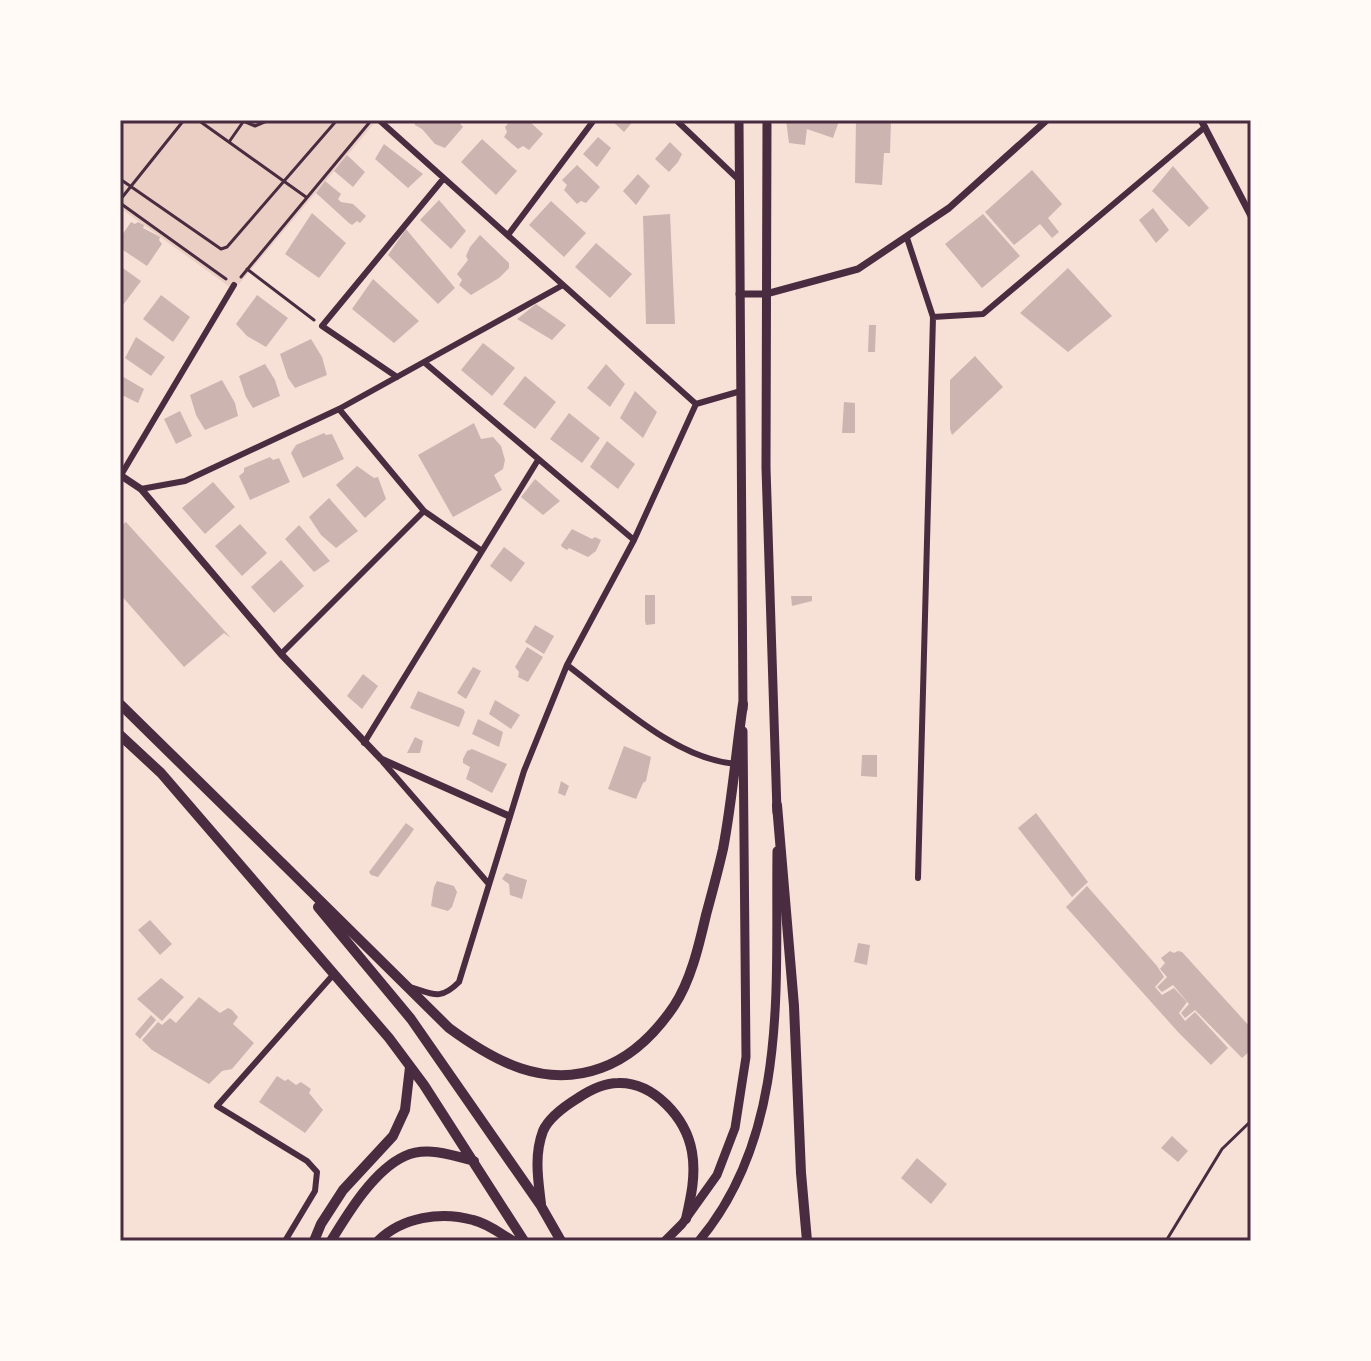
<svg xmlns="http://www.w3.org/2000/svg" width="1371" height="1361" font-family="Ubuntu,sans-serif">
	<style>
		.green { fill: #ebcfc5 }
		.building { fill: #ccb4b1 }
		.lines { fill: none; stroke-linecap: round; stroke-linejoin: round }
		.path { stroke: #4a2c40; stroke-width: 3 }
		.minor { stroke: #4a2c40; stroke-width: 6 }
		.tertiary { stroke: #4a2c40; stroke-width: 7 }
		.primary { stroke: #4a2c40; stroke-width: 9 }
		.trunk { stroke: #4a2c40; stroke-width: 10 }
		.neatline { fill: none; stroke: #4a2c40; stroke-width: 3 }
	</style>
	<rect width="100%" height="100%" fill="#f7e1d7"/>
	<path class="green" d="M120 120H377L234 290 120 208Z"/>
	<path class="building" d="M414 120H457L463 127 445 148 435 144 422 129 415 125Z
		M511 120H528L543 134 529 150 523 146 518 149 504 137 507 132 505 127Z
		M611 120H634L624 132Z
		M786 120H837L839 121 833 138 807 129 805 145 789 143Z
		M856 120H891L890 153H884L882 185 855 183Z
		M598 137 611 148 597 167 583 154Z
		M482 139 517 171 496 195 461 162Z
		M670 142 682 154 678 162 669 172 655 159Z
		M384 144 423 174 408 188 375 159Z
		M347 155 365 172 353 187 334 171Z
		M577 165 600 187 586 203 581 201 577 204 564 190 567 185 562 180Z
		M1173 166 1209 208 1189 227 1152 191Z
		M1032 170 1062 204 1048 218 1059 232 1052 238 1040 224 1014 245 985 212Z
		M638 174 650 186 636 205 623 191Z
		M325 181 341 194 338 199 341 202 353 204 366 216 360 223 357 221 352 225 349 223 316 193Z
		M439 200 466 231 451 249 420 220Z
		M551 201 586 233 564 257 529 225Z
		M1153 208 1169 230 1156 243 1139 220Z
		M312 213 346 243 319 278 285 254Z
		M670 214 675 324H646L643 216Z
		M983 214 1020 256 982 288 945 244Z
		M131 222 135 224 138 222 144 225 143 228 160 237 159 240 162 244 147 266 120 248V238Z
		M406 229 455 288 438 304 388 255Z
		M480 235 509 263V268L499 278 471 295 459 285 462 280 457 274 468 260 466 256 470 247Z
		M596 243 632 274 610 298 575 267Z
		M120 266 141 281 123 305 120 302Z
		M1068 268 1112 316 1068 352 1020 313Z
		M373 279 419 321 394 343 352 309Z
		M161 295 190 317 173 342 143 319Z
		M257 295 288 318 266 347 247 336 236 324Z
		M536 304 566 325 552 340 517 319Z
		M869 325H876L875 352H868Z
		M136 337 165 357 151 376 125 358Z
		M311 339 322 357 327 375 295 388 288 378 280 354Z
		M483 343 515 368 492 396 461 370Z
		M975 356 1003 387 952 435 950 429V380Z
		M265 364 275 380 280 396 253 408 246 397 239 376Z
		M606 364 625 384 610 407 587 388Z
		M120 375 144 389 138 403 120 394Z
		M525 376 556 402 535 429 503 404Z
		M222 380 235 403 238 416 205 430 196 415 190 395Z
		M635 391 657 412 643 438 620 418Z
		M844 402 855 403V433H842Z
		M180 411 192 436 176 444 164 419Z
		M569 413 600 438 582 463 550 439Z
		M474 423 481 439 493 437 501 446 505 460 503 469 494 475 502 490 453 517 418 455Z
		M324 433 326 435 332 434 344 459 303 478 291 453 296 445Z
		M607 441 635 464 618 489 590 467Z
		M270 457 273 460 279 458 290 482 250 500 239 476 244 472V468Z
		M357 466 374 478 378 477 386 499 365 518 336 485Z
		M535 479 560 501 543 515 521 497Z
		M213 482 235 507 205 534 182 508Z
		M329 498 358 531 336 548 321 535 309 517Z
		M126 522 231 638 224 633 184 667 120 594V526Z
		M240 524 267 553 242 576 215 546Z
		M299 525 330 561 314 572 285 539Z
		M572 529 592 539 595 537 601 540 596 551 588 557 569 548 567 550 562 547 561 545Z
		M504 547 525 563 511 582 490 566Z
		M281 560 304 586 274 613 251 587Z
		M645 595H655V624L646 625 645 621Z
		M791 596H812V601L792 606Z
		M535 625 554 636 544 654 525 642Z
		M527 647 543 657 528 682 518 677 519 672 515 667Z
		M473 667 481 671 466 699 457 693Z
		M363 674 378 686 362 709 347 696Z
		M418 691 463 709 465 712 459 727 410 708Z
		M495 700 520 715 511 729 489 714Z
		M478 719 503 732 499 747 472 734Z
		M415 737 423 741 420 753H407Z
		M624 746 651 757 646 781 643 783 636 799 608 789Z
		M472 749 507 764 492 793 466 779 470 767 463 763V759L467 751Z
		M862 755H877V777L861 776Z
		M561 781 569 786 565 796 558 793Z
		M1036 813 1088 882 1072 897 1018 828Z
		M406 823 414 829 410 835 378 877 371 875 369 872Z
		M506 873 527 880 522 899 510 895 509 884 502 879Z
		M437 881 454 886 457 892 452 907 448 911 431 906 434 887Z
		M1087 886 1157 966 1164 977 1155 987 1162 995 1174 988 1187 1002 1179 1013 1185 1021 1195 1012 1228 1048 1211 1065 1178 1032 1066 907Z
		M150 920 172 944 160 955 138 930Z
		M858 943 870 945 867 965 854 962Z
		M1170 951 1174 953 1178 951 1182 952 1251 1028V1050L1242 1058 1195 1010 1185 1018 1181 1013 1189 1004 1173 985 1162 992 1157 987 1167 977 1160 969 1165 963 1161 958Z
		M161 978 184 997 162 1021 137 999Z
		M199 997 220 1013 228 1008 232 1010 238 1017 233 1024 254 1043 232 1069 222 1071 209 1084 152 1050 142 1040 158 1022 162 1025 170 1018 176 1023Z
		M151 1015 156 1020 140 1039 135 1034Z
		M277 1076 285 1081 288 1079 296 1085 301 1082 311 1089 309 1093 323 1110 305 1133 259 1102Z
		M1172 1136 1188 1151 1178 1162 1161 1148Z
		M917 1158 947 1184 931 1204 901 1178Z"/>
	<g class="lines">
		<path class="path" d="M198 120 306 197
			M241 120 255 126 269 120
			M229 142 243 122
			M120 179 221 249 227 247 337 120
			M120 200 184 120
			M120 203 226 279
			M247 269 314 320
			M241 277 369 123
			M1166 1241 1222 1149 1251 1121"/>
		<path class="minor" d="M379 120 696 404
			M676 120 739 180
			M508 235 594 120
			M907 238 933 317 918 878
			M933 317 983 314 1205 127
			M425 363 634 540
			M397 377 322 326 444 178
			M339 409 424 511 482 551
			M121 475 234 285
			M141 489 185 481 339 409 563 285
			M281 654 424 511
			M567 665C615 701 676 760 737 764
			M364 743 538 460
			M383 762 488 883
			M410 987C433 994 440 1001 459 982L524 771 567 665 634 540 696 404 741 391
			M285 1241 315 1191 317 1172 307 1161 217 1106 333 975"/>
		<path class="tertiary" d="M1201 120 1251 216
			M739 294H766L858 269 949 208 1047 120
			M120 475 141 489 281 654 381 759 509 816"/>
		<path class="primary" d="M739 120 743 709
			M767 120 766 468 777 812
			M665 1241 682 1224 717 1175 735 1128 746 1057 743 731
			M699 1241C790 1132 775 984 777 851"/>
		<path class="trunk" d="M120 704 285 866
			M120 735 161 773 389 1038 424 1085 524 1241
			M777 805 794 1006 801 1173 807 1241
			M282 863 449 1028C494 1061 544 1089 601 1068 632 1057 655 1034 674 1006 691 980 699 945 706 915 712 893 718 871 723 849 732 802 736 752 743 704
			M318 907 411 1019 541 1206 561 1241
			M541 1204C538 1179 534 1155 543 1131 549 1117 565 1106 578 1098 590 1090 603 1083 618 1083 654 1082 686 1118 692 1152 696 1175 691 1197 686 1219
			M314 1241 321 1224 343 1190 393 1136 405 1110 410 1067
			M331 1241C348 1213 374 1170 405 1156 426 1146 453 1155 474 1161
			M378 1241C402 1217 441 1211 473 1220 487 1223 501 1234 513 1241"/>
	</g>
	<rect width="1371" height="1361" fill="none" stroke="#fffaf5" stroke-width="244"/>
	<rect x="122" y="122" width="1127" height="1117" class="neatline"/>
</svg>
